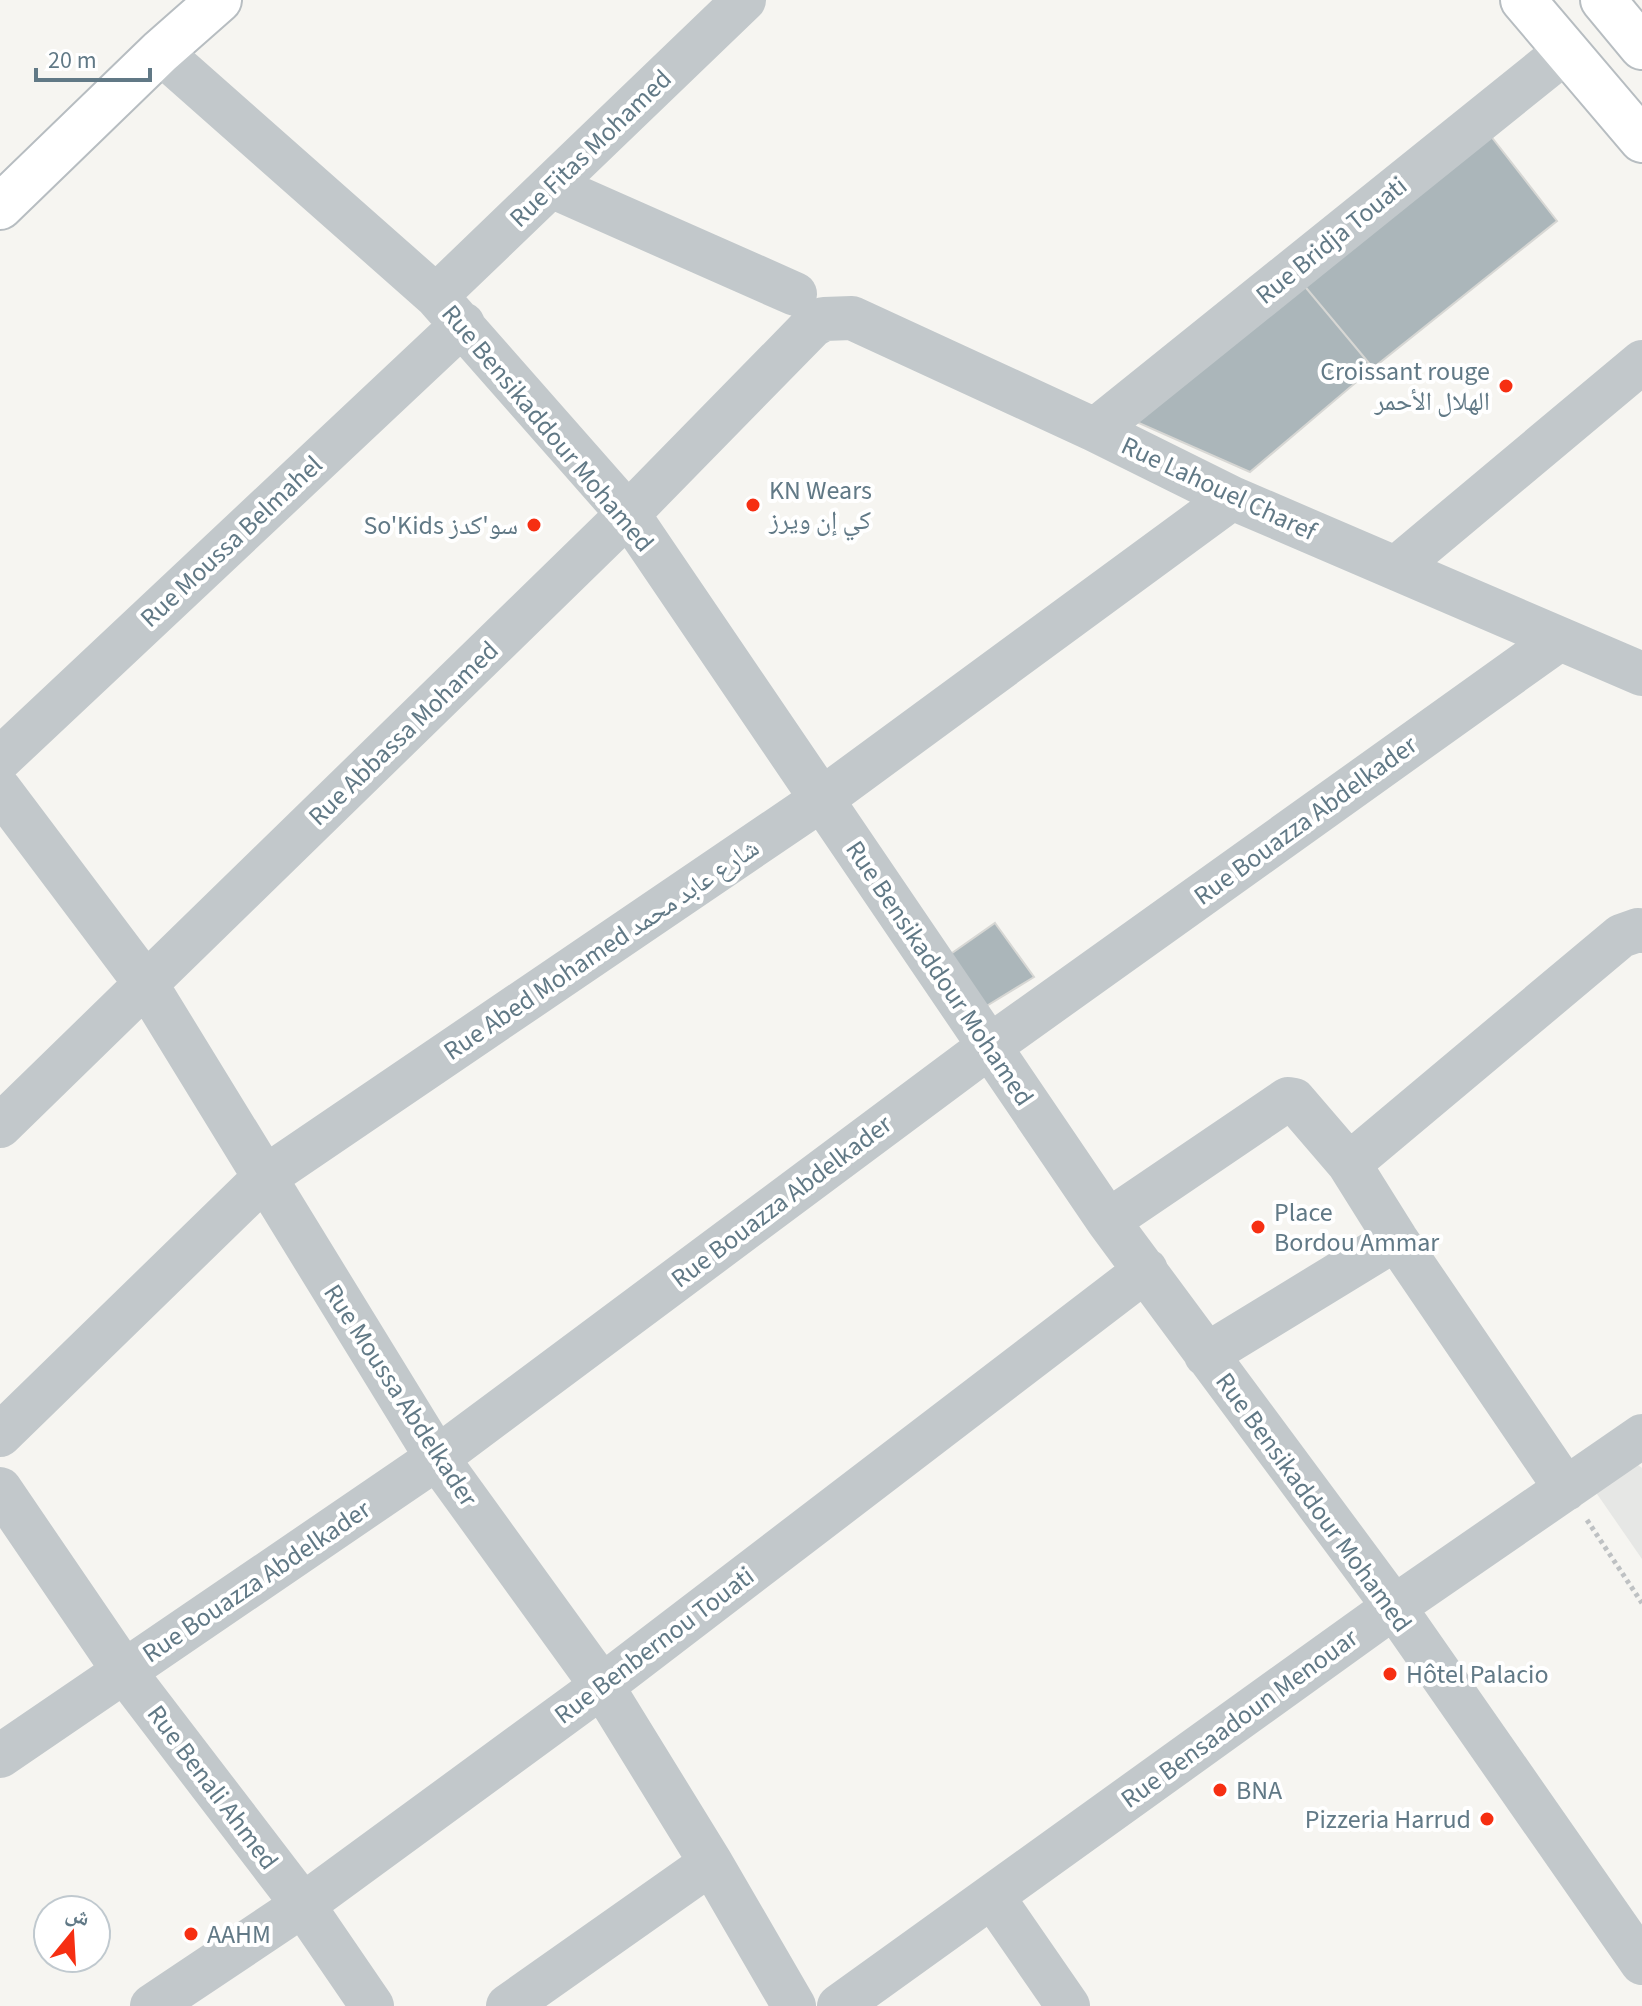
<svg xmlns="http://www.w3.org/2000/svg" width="1642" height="2006" font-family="'Source Sans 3','Noto Naskh Arabic',sans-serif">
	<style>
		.built { fill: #e6e7e5 }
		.building { fill: #abb6ba; stroke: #d7d7d4; stroke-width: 2 }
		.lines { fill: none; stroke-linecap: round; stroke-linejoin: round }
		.secondary-casing { stroke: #b7bdc1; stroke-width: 48 }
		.path { stroke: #bec1c3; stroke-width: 5; stroke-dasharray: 4 4; stroke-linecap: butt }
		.minor { stroke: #c2c8cb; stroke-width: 44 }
		.secondary { stroke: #fff; stroke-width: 44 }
		.poi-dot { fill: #f62f12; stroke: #fff; stroke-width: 3 }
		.labels { text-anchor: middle; stroke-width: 8; stroke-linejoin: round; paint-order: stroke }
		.street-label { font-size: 26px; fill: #617986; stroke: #fff }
		.poi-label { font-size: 26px; fill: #617986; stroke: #fff; text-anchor: start }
	</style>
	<rect width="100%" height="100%" fill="#f6f5f1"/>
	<path class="built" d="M1638 1465 1642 1468V1559L1595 1491Z"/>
	<path class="building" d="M1490 135 1557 221 1373 368 1302 283Z
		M1302 283 1373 368 1250 472 1132 420Z
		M995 923 1034 977 980 1010 945 958Z"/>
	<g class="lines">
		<g class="secondary-casing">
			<path id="secondary" d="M1523 0 1642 140
				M1603 0 1642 47
				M0 207 160 52 219 0"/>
		</g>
		<path class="path" d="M1587 1520 1642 1603"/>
		<path class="minor" d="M160 52 436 296 628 514 1108 1221 1394 1607 1642 1963
			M551 186 795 294
			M436 296 744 0
			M1095 430 1566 51
			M1396 568 1642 362
			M0 759 463 324
			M0 790 146 984 437 1458 602 1686 711 1863 794 2006
			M0 1126 628 514 812 326 824 319 852 318 1095 430 1232 498 1642 674
			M1349 1164 1621 936 1638 930 1642 931
			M1108 1221 1288 1099 1294 1100 1349 1164 1396 1239 1566 1489
			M1206 1355 1396 1239
			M0 1435 264 1178 822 799 1232 498
			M0 1489 124 1671 303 1905 372 2006
			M0 1756 437 1458 990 1046 1558 640
			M992 1896 1068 2006
			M152 2006 303 1905 602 1686 1146 1270
			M508 2006 711 1863
			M839 2006 1394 1607 1642 1436"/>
		<use href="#secondary" class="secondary"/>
	</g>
	<g class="poi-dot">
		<circle cx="1506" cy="386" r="8"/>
		<circle cx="753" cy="505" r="8"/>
		<circle cx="534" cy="525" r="8"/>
		<circle cx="1258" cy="1227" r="8"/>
		<circle cx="1390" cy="1674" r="8"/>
		<circle cx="1220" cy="1790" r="8"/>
		<circle cx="1487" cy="1819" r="8"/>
		<circle cx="191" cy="1934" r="8"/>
	</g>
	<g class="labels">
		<g class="street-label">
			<text transform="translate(590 148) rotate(-44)" y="9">Rue Fitas Mohamed</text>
			<text transform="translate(1331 240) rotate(-39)" y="9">Rue Bridja Touati</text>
			<text transform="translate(548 428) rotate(50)" y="9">Rue Bensikaddour Mohamed</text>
			<text transform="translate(1219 488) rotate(25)" y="9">Rue Lahouel Charef</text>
			<text transform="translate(231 541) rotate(-43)" y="9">Rue Moussa Belmahel</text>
			<text transform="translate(403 733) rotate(-44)" y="9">Rue Abbassa Mohamed</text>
			<text transform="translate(1305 820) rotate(-36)" y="9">Rue Bouazza Abdelkader</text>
			<text transform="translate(601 949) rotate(-34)" y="9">Rue Abed Mohamed شارع عابد محمد</text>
			<text transform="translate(940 973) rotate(56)" y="9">Rue Bensikaddour Mohamed</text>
			<text transform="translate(781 1201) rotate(-37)" y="9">Rue Bouazza Abdelkader</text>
			<text transform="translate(401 1395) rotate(57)" y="9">Rue Moussa Abdelkader</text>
			<text transform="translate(1314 1502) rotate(54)" y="9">Rue Bensikaddour Mohamed</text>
			<text transform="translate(256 1581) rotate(-34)" y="9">Rue Bouazza Abdelkader</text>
			<text transform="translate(654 1645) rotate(-37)" y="9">Rue Benbernou Touati</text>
			<text transform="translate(1239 1718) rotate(-36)" y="9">Rue Bensaadoun Menouar</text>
			<text transform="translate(213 1787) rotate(53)" y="9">Rue Benali Ahmed</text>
		</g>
		<g class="poi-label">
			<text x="1490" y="380" text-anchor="end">Croissant rouge<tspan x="1490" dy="30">الهلال الأحمر</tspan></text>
			<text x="769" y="499">KN Wears<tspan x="769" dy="30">كي إن ويرز</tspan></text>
			<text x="518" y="534" text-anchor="end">So'Kids سو'كدز</text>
			<text x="1274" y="1221">Place<tspan x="1274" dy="30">Bordou Ammar</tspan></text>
			<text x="1406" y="1683">Hôtel Palacio</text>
			<text x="1236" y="1799">BNA</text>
			<text x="1471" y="1828" text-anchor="end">Pizzeria Harrud</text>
			<text x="207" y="1943">AAHM</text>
		</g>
	</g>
	<g transform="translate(72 1934) rotate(18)"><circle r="38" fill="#ffffff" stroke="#c0c9cf" stroke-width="2"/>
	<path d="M0-6L14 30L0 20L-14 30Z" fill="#f62f12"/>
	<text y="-12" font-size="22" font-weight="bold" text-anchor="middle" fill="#617986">ش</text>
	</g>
	<path d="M36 68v12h114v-12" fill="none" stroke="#617986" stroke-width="4"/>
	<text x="48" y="68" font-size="24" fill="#617986" stroke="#ffffff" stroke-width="6" paint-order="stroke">20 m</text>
</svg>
